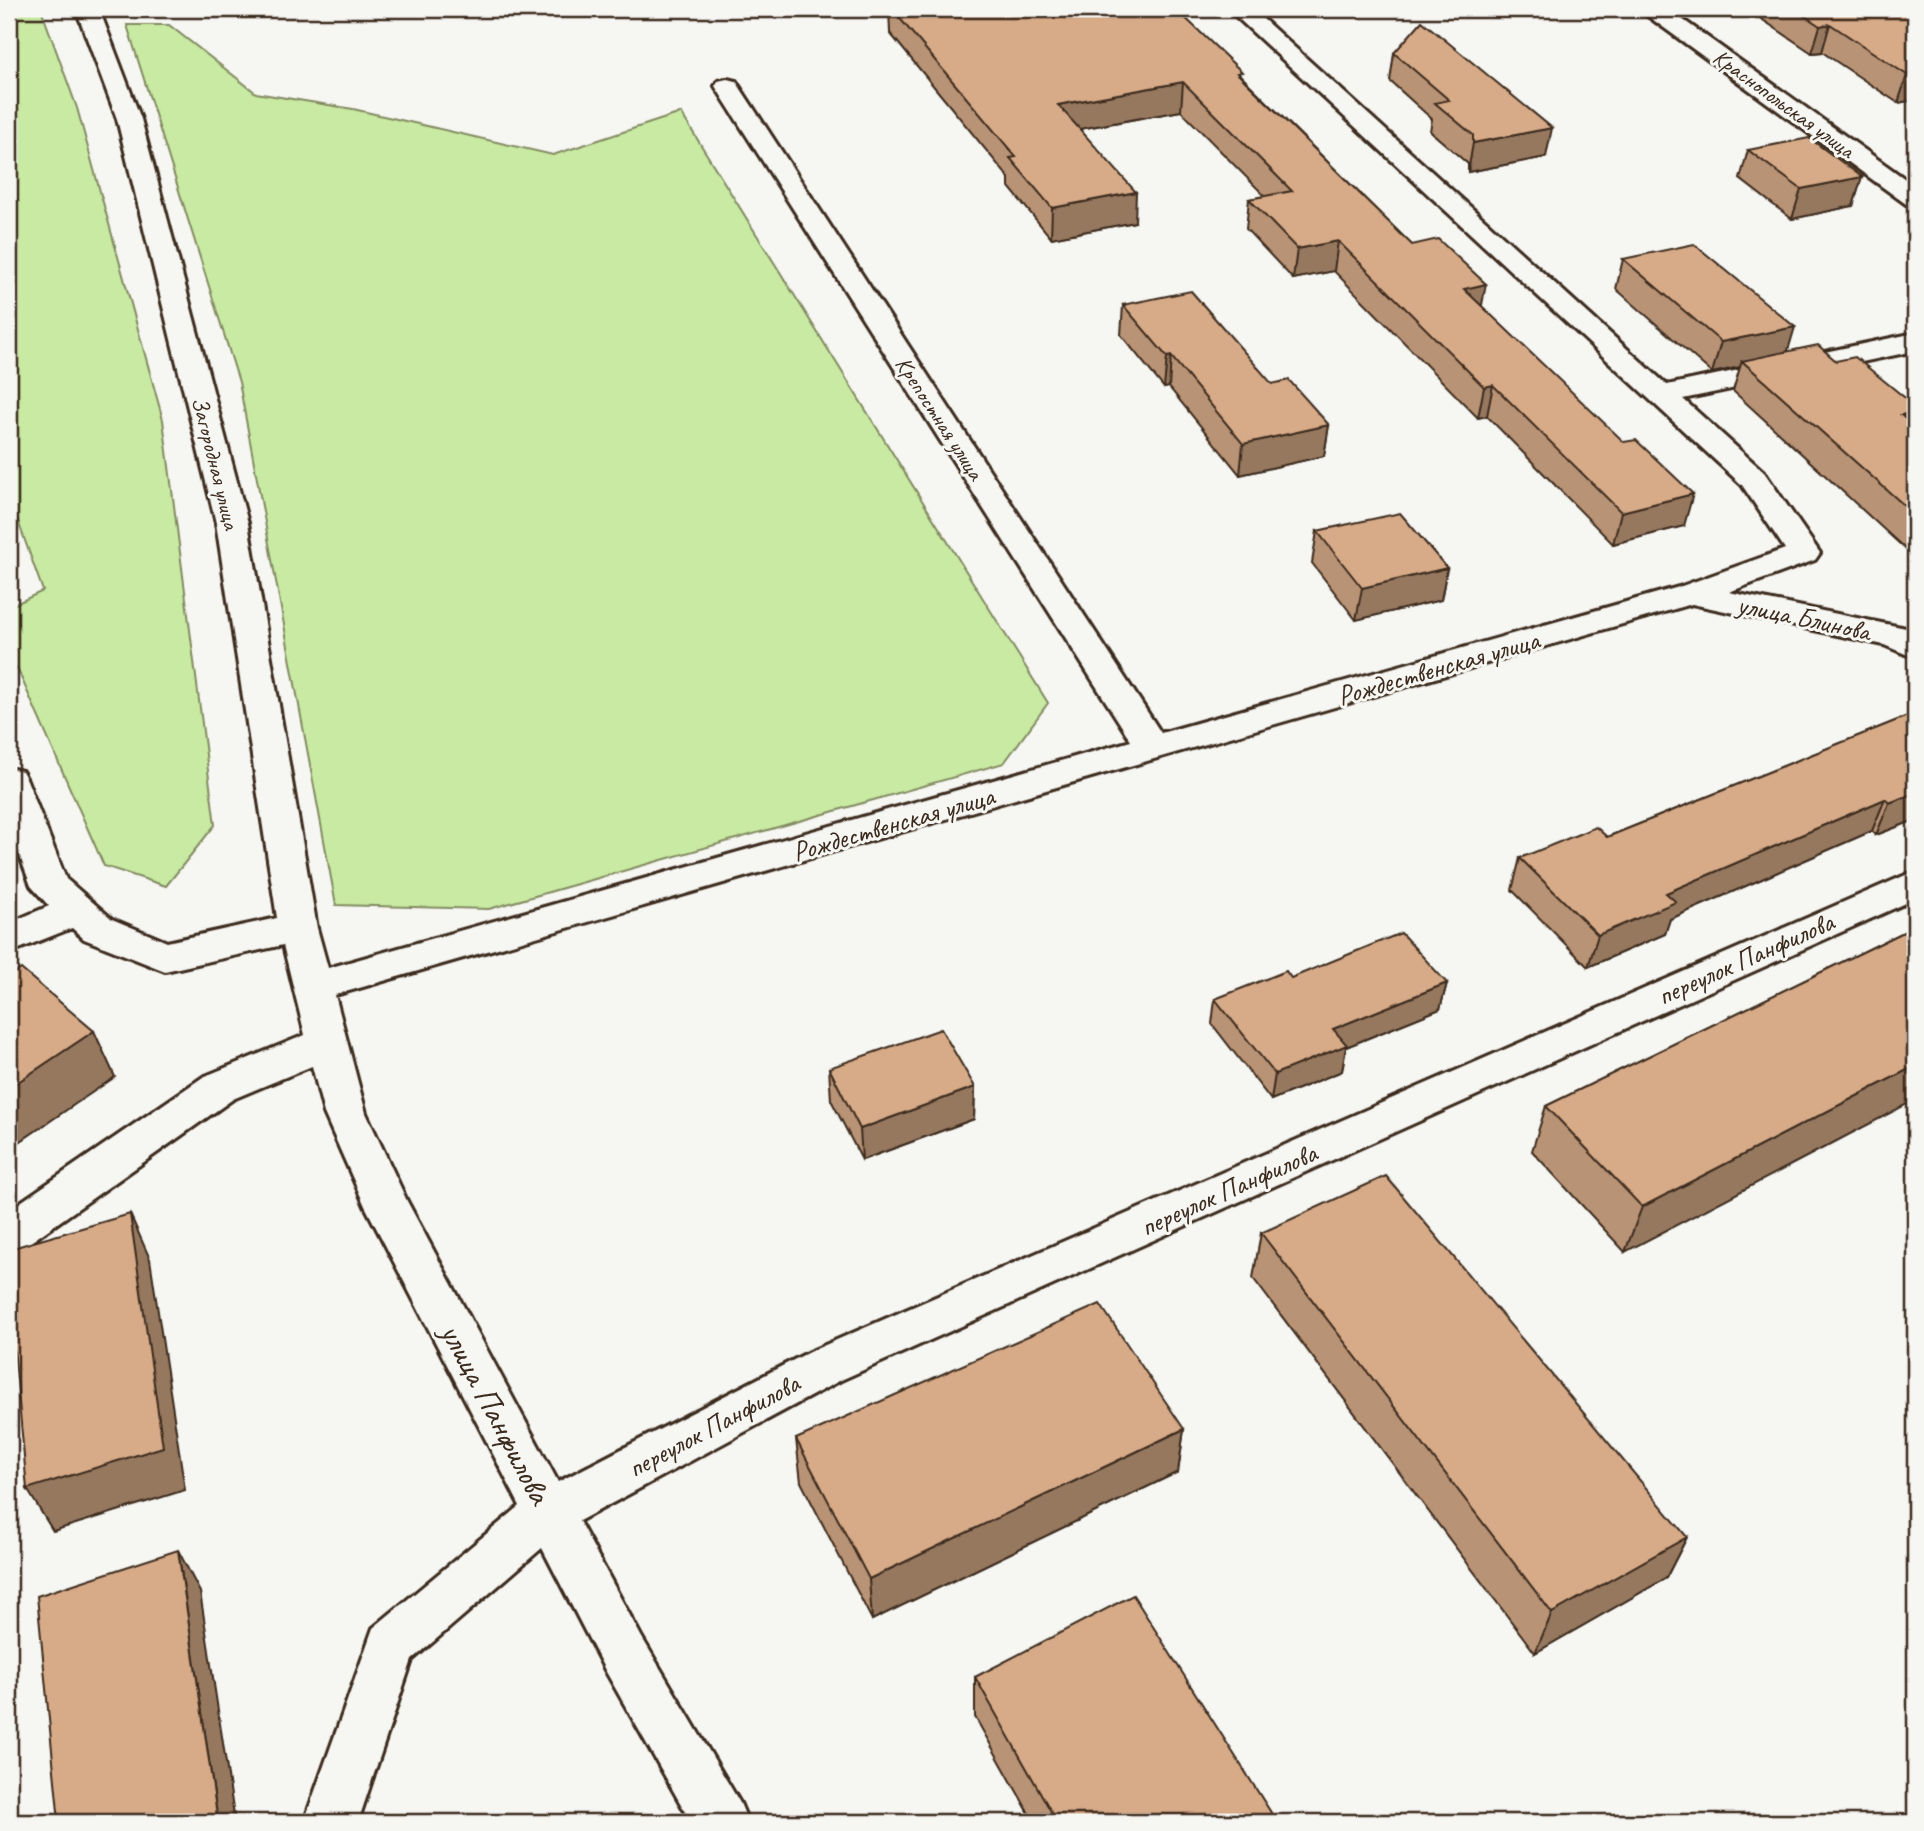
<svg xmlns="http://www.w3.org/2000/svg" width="1924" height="1831" font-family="Caveat,sans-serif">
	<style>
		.green { fill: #c8eaa3; stroke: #828a60; stroke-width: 2 }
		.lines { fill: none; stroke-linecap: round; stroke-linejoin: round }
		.minor-casing { stroke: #3b2a1e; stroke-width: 6 }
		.minor { fill: #f6f6f2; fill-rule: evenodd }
		.wall { fill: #b99375; stroke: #3b2a1e; stroke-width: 2 }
		.shaded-wall { fill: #96785f; stroke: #3b2a1e; stroke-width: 2 }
		.building { fill: #d7ab88; stroke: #3b2a1e; stroke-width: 2 }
		.labels { text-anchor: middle; stroke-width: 6; stroke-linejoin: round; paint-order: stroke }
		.far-street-label { font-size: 23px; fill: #3b2a1e; stroke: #f6f6f2 }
		.street-label { font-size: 28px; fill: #3b2a1e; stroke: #f6f6f2 }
		.near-street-label { font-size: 33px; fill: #3b2a1e; stroke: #f6f6f2 }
	</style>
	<rect width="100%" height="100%" fill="#f6f6f2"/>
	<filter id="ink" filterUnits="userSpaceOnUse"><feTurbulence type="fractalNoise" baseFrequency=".0143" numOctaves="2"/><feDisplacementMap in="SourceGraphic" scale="14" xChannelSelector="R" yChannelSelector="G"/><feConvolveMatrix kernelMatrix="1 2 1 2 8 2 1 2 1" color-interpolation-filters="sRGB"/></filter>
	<g filter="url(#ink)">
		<path class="green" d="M9 9H41L77 108 163 420 215 825 166 886 104 866 17 668H9V607L43 591 9 496Z
			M127 25H169L256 93 353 109 553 155 681 113 1048 703 1004 763 489 909 336 905 239 382Z"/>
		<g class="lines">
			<g class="minor-casing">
				<path id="minor" d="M76 9H99L141 119 248 523 317 928 328 968 1131 741 715 86 718 81 727 79 736 81 739 86 1161 733 1679 587 1785 549 1742 485 1228 9H1252L1667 385 1915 333V351L1683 399 1764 472 1820 553 1815 560 1729 592 1906 628 1915 633V658L1884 645 1692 604 335 995 366 1113 407 1201 558 1482 809 1352 1915 871V899L841 1380 579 1521 641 1636 740 1803 748 1822H691L605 1670 542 1548 412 1660 358 1822H304L373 1628 520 1506 365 1206 324 1113 312 1066 233 1099 25 1246 9 1251V1210L203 1077 305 1035 283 945 165 971 84 939 72 928 9 953V923L49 906 31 886 9 827V768L22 771 27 780 66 879 112 919 167 942 277 918 216 523 117 119Z
					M1642 9H1668L1915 186V206L1906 204 1645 14Z"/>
			</g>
			<use href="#minor" class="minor"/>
		</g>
		<path class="wall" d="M889 9H1176L1242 77 1412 245 1481 306 1684 526 1613 544 1487 416 1478 418 1334 271 1293 279 1246 229 1249 199 1265 196 1181 111 1080 129 1135 222 1051 238 1009 187V178L890 33Z
			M1759 9H1915V100L1898 103 1822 52 1812 53 1757 16Z
			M1394 53 1546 157 1468 172V164L1430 131 1432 119 1390 81Z
			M1748 150 1862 177 1853 206 1792 219 1740 179Z
			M1623 259 1788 351 1836 361 1915 406V558L1733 391 1740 367 1712 373 1616 289Z
			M1123 305 1272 384 1329 425 1324 456 1240 475 1169 387 1164 388 1121 335Z
			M1317 531 1447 568 1441 600 1356 620 1312 563Z
			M1915 713V820L1876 835 1872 831 1670 919 1665 934 1588 967 1512 890 1520 858 1607 837Z
			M1914 927 1625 1252 1532 1151 1546 1106Z
			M1291 978 1447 983 1440 1009 1346 1047 1342 1071 1271 1100 1212 1024 1215 999Z
			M829 1068 975 1087 974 1119 862 1160 831 1100Z
			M1261 1233 1687 1537 1666 1578 1535 1653 1253 1278Z
			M1184 1429 1178 1472 872 1620 801 1482 796 1439Z
			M975 1677 1277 1822H1034L975 1717Z"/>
		<path class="shaded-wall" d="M1830 24 1822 52 1812 53 1820 26Z
			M1915 73V100L1898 103 1907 75Z
			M1183 82 1181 111 1057 133 1058 105Z
			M1552 128 1546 157 1468 172 1473 143Z
			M1862 177 1853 206 1792 219 1801 189Z
			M1136 192 1135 222 1051 238 1052 208Z
			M1338 241 1334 271 1293 279 1297 249Z
			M1486 284 1480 315 1464 289Z
			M1795 327 1786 357 1742 361 1740 367 1712 373 1721 342Z
			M1171 356 1169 387 1164 388 1167 357Z
			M1493 385 1487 416 1478 418 1484 387Z
			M1915 412V426L1910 442 1901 415Z
			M1329 425 1324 456 1240 475 1243 444Z
			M1693 494 1684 526 1613 544 1621 512Z
			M1447 568 1441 600 1356 620 1362 588Z
			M1915 793V820L1876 835 1889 803Z
			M1885 799 1872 831 1670 919 1665 934 1588 967 1598 935 1666 893Z
			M1447 983 1440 1009 1346 1047 1342 1071 1271 1100 1275 1074 1333 1029Z
			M94 1031 115 1077 9 1149V1088Z
			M1915 1066V1100L1625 1252 1642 1207Z
			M975 1087 974 1119 862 1160 860 1129Z
			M130 1214 150 1259 185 1490 53 1531 27 1489Z
			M1184 1429 1178 1472 872 1620 869 1579Z
			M1687 1537 1666 1578 1535 1653 1552 1613Z
			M178 1550 200 1592 235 1822H218Z"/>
		<path class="building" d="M892 9H1176L1242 72 1237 73 1412 245 1438 239 1486 284 1464 289 1624 442 1636 440 1693 494 1621 512 1493 385 1484 387 1338 241 1297 249 1249 199 1292 191 1183 82 1058 105 1136 192 1052 208 1010 158 1016 157Z
			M1794 9H1915V73L1907 75 1830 24 1820 26Z
			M1422 21 1552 128 1473 143V135L1435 103 1449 100 1394 53Z
			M1809 138 1862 177 1801 189 1748 150Z
			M1694 244 1795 327 1721 342 1623 259Z
			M1191 291 1272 384 1289 380 1329 425 1243 444 1171 356 1167 357 1123 305Z
			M1818 345 1836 361 1855 357 1915 406V412L1901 415 1915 427V515L1742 361Z
			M1400 513 1447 568 1362 588 1317 531Z
			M1915 713V793L1889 803 1885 799 1666 893 1676 902 1598 935 1520 858 1596 827 1607 837Z
			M1914 927 1915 928V1066L1642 1207 1546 1106Z
			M1401 933 1447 983 1333 1029 1347 1045 1275 1074 1215 999 1286 971 1291 978Z
			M21 969 94 1031 9 1088V977Z
			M941 1029 975 1087 860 1129 829 1068Z
			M1386 1176 1687 1537 1552 1613 1261 1233Z
			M130 1214 163 1447 27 1489 9 1293V1249Z
			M1100 1304 1184 1429 869 1579 796 1439Z
			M178 1550 218 1822H59L37 1596Z
			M1133 1595 1277 1822H1057L975 1677Z"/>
	</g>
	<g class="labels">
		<g class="far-street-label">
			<text transform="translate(1784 103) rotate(36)" y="8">Краснопольская улица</text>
			<text transform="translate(940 418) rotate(57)" y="8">Крепостная улица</text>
			<text transform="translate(216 463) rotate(76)" y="8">Загородная улица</text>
		</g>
		<g class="street-label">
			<text transform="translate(1804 617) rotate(12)" y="10">улица Блинова</text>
			<text transform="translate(1438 667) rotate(-16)" y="10">Рождественская улица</text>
			<text transform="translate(893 823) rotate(-16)" y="10">Рождественская улица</text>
			<text transform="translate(1745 958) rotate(-24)" y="10">переулок Панфилова</text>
			<text transform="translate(1228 1189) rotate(-24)" y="10">переулок Панфилова</text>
			<text transform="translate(713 1425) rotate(-28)" y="10">переулок Панфилова</text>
		</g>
		<g class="near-street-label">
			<text transform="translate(497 1413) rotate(62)" y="12">улица Панфилова</text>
		</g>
	</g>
	<rect width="1924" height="1831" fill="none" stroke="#f6f6f2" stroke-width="35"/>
	<rect x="18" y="18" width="1889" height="1796" fill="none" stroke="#3b2a1e" stroke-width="2.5" filter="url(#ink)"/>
</svg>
